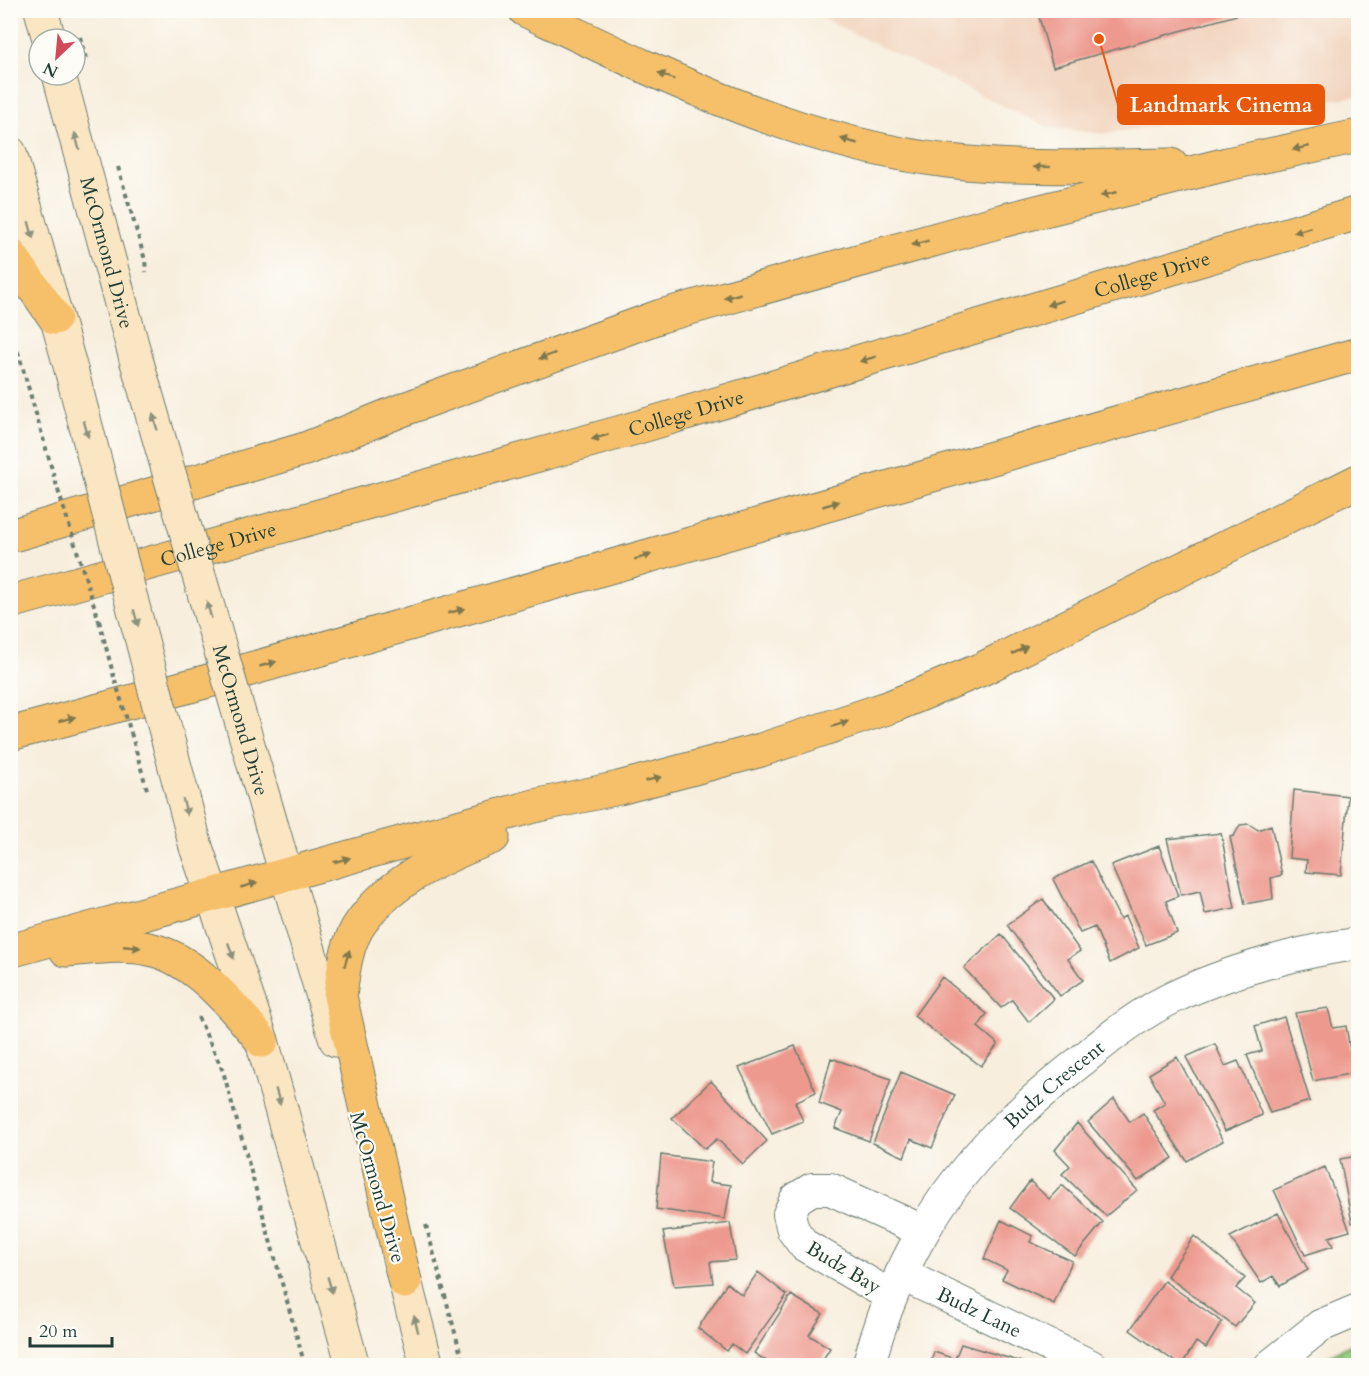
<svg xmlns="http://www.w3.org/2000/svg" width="1369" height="1376" font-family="Cardo,serif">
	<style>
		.built { fill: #f2d4be }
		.park { fill: url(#park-dots); stroke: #5c865a; stroke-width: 1.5 }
		.building { fill: #ed998e }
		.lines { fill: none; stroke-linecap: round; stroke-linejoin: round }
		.street-casing { stroke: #6b7b6f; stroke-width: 34 }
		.secondary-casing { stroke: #6b7b6f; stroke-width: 35 }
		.highway-casing { stroke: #6b7b6f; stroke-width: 35 }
		.path { stroke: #6b7b6f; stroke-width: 4; stroke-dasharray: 4.5 4.5; stroke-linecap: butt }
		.street { stroke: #fff; stroke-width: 32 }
		.secondary { stroke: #fbe6c4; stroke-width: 33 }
		.highway { stroke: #f6c06b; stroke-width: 33 }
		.secondary-bridge-casing { stroke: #6b7b6f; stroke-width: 35; stroke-linecap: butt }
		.path-bridge { stroke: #6b7b6f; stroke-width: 4; stroke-dasharray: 4.5 4.5; stroke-linecap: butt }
		.secondary-bridge { stroke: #fbe6c4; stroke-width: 33 }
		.oneway { fill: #80784d }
		.oneway2 { fill: #8d927c }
		.labels { text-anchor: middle; stroke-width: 4.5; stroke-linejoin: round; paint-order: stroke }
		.street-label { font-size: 20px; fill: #1f3d34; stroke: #fdfcf7 }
		.leader { fill: none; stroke: #e8590c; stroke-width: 2 }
		.callout-dot { fill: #e8590c; stroke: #fdfcf7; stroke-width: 2 }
		.callout { fill: #e8590c; stroke: #e8590c; stroke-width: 2 }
		.callout-label { font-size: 21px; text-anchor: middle; font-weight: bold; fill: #fff }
	</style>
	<defs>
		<pattern id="park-dots" width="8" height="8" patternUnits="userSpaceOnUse" patternTransform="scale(1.5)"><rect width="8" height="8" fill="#99cf80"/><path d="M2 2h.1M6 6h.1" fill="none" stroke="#7ca96a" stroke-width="1.8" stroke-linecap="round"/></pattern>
	</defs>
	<rect width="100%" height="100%" fill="#fdfcf7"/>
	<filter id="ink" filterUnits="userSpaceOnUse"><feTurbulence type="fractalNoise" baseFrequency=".0167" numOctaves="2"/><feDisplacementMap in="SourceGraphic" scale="12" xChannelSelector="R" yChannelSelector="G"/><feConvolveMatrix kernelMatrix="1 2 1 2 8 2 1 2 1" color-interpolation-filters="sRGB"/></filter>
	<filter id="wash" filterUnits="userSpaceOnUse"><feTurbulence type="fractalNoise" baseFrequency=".008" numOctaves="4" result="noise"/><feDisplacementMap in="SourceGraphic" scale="24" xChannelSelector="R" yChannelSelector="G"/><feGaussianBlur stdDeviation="1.35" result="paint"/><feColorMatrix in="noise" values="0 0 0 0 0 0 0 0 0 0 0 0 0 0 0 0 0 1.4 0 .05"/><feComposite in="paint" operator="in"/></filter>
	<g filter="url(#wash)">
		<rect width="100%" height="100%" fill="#f7eedd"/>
		<path class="built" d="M807 11H1358V96L1102 134 1047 127Z"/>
		<path class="park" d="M1358 1340V1365H1314Z"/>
		<g id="blocks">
			<path class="building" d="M1037 10H1250L1251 11 1053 67Z
				M1294 790 1348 796 1341 875 1306 872 1307 860 1289 858Z
				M1249 824 1258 830 1271 825 1282 875 1271 878 1273 899 1245 904 1230 837 1234 836 1240 825Z
				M1221 833 1235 908 1205 914 1200 891 1181 895 1167 839Z
				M1159 846 1178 896 1166 901 1177 933 1146 945 1111 865Z
				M1091 861 1120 919 1125 916 1139 948 1110 963 1095 927 1080 933 1053 879Z
				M1043 899 1080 951 1068 959 1083 980 1060 996 1007 925Z
				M1001 934 1054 999 1029 1022 1012 1000 1001 1008 964 968Z
				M942 977 987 1014 978 1027 998 1044 981 1066 914 1016Z
				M1328 1008 1333 1028 1346 1026 1354 1073 1313 1081 1295 1013Z
				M1284 1017 1310 1101 1270 1113 1247 1055 1262 1051 1255 1026Z
				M1215 1044 1225 1066 1238 1061 1262 1115 1225 1131 1186 1057Z
				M795 1046 816 1092 795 1102 803 1121 772 1134 739 1068Z
				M1177 1057 1223 1141 1187 1161 1153 1110 1165 1103 1149 1074Z
				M831 1058 891 1079 869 1141 835 1128 842 1112 819 1103Z
				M901 1072 955 1095 932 1148 911 1139 904 1157 873 1143Z
				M711 1081 767 1141 743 1164 717 1139 705 1149 672 1118Z
				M1114 1099 1130 1122 1143 1113 1173 1158 1138 1181 1088 1122Z
				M1077 1123 1137 1190 1106 1216 1062 1174 1070 1166 1055 1150Z
				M661 1155 712 1162 709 1182 731 1185 725 1219 656 1209Z
				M1358 1156V1222L1352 1223 1340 1159Z
				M1325 1167 1350 1231 1329 1237 1333 1246 1305 1255 1274 1190Z
				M1030 1181 1049 1199 1062 1185 1103 1222 1075 1256 1010 1208Z
				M1278 1213 1308 1270 1280 1286 1273 1276 1261 1283 1230 1237Z
				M1001 1220 1033 1236 1030 1242 1072 1261 1054 1304 1002 1279 1007 1270 984 1259Z
				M730 1223 736 1260 710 1262 713 1283 674 1286 663 1232Z
				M1194 1236 1245 1278 1236 1288 1255 1303 1235 1327 1167 1276Z
				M758 1272 787 1295 745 1354 732 1344 727 1351 698 1328 727 1283 742 1295Z
				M1164 1281 1222 1322 1206 1348 1196 1342 1181 1366 1130 1330Z
				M791 1295 823 1314 809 1335 830 1348 819 1366H774L754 1353Z
				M961 1344 1022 1362 1021 1366H930L934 1352 955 1359Z"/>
		</g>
	</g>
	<g filter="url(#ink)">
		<use href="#blocks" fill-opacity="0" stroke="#6b7b6f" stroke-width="1.5"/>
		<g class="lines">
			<g class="street-casing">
				<g id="street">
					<path id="s1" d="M901 1274 1091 1366"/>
					<path d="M891 1296 804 1245 793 1230 789 1214 796 1199 812 1189H830L923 1231"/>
					<path id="s2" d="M868 1366C881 1319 899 1273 923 1232 963 1161 1023 1106 1086 1057 1112 1035 1141 1013 1172 998 1223 973 1302 950 1358 944"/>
					<path d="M1270 1366 1320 1326 1358 1310"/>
				</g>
			</g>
			<g class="secondary-casing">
				<g id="secondary">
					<path d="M41 10 49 39"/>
					<path id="s3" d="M59 75 136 359"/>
					<path d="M10 153 72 373"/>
					<path d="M272 827 336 1040"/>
					<path d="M196 847 262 1041 353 1366"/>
					<path d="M398 1254 427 1366"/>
				</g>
			</g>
			<g class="highway-casing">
				<g id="highway">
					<path d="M525 10C659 74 798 144 948 161 1022 170 1097 166 1171 165"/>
					<path d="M10 254 55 318"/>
					<path d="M10 536 305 449 407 408 661 316 1001 221 1227 164 1358 136"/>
					<path id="s4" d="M10 602 632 429 1358 213"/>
					<path d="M10 734 212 680 1358 354"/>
					<path d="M66 950C93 948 122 943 149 949 194 958 234 1007 262 1041"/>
					<path d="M10 951 534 806 619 788 761 750 890 707 982 669 1358 481"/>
					<path d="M405 1282 340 996C343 972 346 942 362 921 393 879 446 855 493 837"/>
				</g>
			</g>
			<path class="path" d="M80 37 86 59
				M118 167 145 260 146 272
				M10 335 19 355 58 490
				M99 621 114 677
				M131 733 148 793
				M198 1017 223 1071 305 1366
				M426 1225 464 1366"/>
			<use href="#street" class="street"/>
			<use href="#secondary" class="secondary"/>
			<use href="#highway" class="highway"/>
			<g class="secondary-bridge-casing">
				<g id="secondary-bridge">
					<path id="s5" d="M136 359 272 827"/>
					<path d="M72 373 196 847"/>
				</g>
			</g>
			<path class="path-bridge" d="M58 490 99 621
				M115 680 131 733"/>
			<use href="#secondary-bridge" class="secondary-bridge"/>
		</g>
		<defs><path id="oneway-solid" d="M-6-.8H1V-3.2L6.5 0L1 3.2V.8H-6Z" transform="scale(1.5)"/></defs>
		<g class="oneway">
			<use href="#oneway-solid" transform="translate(666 76) rotate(-157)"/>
			<use href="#oneway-solid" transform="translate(849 141) rotate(-164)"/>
			<use href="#oneway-solid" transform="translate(1301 148) rotate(168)"/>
			<use href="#oneway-solid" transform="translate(1042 167) rotate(179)"/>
			<use href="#oneway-solid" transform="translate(1109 194) rotate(166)"/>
			<use href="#oneway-solid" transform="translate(1302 230) rotate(163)"/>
			<use href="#oneway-solid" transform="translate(920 243) rotate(165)"/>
			<use href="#oneway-solid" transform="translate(732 296) rotate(164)"/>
			<use href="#oneway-solid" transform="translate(1055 303) rotate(163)"/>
			<use href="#oneway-solid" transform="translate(547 356) rotate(160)"/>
			<use href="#oneway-solid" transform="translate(868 359) rotate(163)"/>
			<use href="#oneway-solid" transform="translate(600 437) rotate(164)"/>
			<use href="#oneway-solid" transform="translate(831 504) rotate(-16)"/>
			<use href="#oneway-solid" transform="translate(643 557) rotate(-16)"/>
			<use href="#oneway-solid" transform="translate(456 611) rotate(-16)"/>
			<use href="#oneway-solid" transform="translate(1020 650) rotate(-27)"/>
			<use href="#oneway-solid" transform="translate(268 664) rotate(-16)"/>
			<use href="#oneway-solid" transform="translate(67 719) rotate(-15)"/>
			<use href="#oneway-solid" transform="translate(840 724) rotate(-18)"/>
			<use href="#oneway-solid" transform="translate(653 779) rotate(-15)"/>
			<use href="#oneway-solid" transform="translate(342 860) rotate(-15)"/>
			<use href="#oneway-solid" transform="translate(249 885) rotate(-16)"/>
			<use href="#oneway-solid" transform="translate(132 947) rotate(5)"/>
			<use href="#oneway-solid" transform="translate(347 958) rotate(-73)"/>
		</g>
		<g class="oneway2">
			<use href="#oneway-solid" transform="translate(77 141) rotate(-105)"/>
			<use href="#oneway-solid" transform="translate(31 230) rotate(75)"/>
			<use href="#oneway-solid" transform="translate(155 422) rotate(-106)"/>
			<use href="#oneway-solid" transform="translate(86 429) rotate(75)"/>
			<use href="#oneway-solid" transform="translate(209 610) rotate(-106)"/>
			<use href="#oneway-solid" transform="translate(136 618) rotate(75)"/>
			<use href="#oneway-solid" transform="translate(185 807) rotate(75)"/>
			<use href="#oneway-solid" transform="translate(231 951) rotate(71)"/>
			<use href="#oneway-solid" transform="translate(278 1097) rotate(74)"/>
			<use href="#oneway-solid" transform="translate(330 1285) rotate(74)"/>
			<use href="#oneway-solid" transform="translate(416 1324) rotate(-105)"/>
		</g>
	</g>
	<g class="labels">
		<g class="street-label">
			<text dy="7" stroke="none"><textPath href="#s3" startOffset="184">McOrmond Drive</textPath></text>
			<text dy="7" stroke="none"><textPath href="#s4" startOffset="1188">College Drive</textPath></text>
			<text dy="7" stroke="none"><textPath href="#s4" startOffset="702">College Drive</textPath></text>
			<text dy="7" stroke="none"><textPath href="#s4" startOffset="216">College Drive</textPath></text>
			<text dy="7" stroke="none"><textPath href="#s5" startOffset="376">McOrmond Drive</textPath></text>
			<text dy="7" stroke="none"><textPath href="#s2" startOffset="344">Budz Crescent</textPath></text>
			<text transform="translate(378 1187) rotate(74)" y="7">McOrmond Drive</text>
			<text transform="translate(844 1267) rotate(31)" y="7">Budz Bay</text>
			<text dy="7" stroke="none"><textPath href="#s1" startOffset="87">Budz Lane</textPath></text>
		</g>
	</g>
	<path class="leader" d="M1099 39L1118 105"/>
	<circle class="callout-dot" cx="1099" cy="39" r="6"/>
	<rect class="callout" x="1118" y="85" width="206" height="39" rx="6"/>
	<g class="callout-label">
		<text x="1221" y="112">Landmark Cinema</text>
	</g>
	<rect width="1369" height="1376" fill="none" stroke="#fdfcf7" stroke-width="36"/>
	<g transform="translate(57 57) rotate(206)"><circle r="28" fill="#fdfcf7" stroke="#a4b0a9" stroke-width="1.5"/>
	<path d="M0-4.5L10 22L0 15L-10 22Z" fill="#d1495b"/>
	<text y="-9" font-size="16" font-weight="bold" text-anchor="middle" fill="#1f3d34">N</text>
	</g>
	<path d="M30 1337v9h82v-9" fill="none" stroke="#1f3d34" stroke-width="3"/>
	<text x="39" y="1337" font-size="18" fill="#1f3d34" stroke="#fdfcf7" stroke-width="4.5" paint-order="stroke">20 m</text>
</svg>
